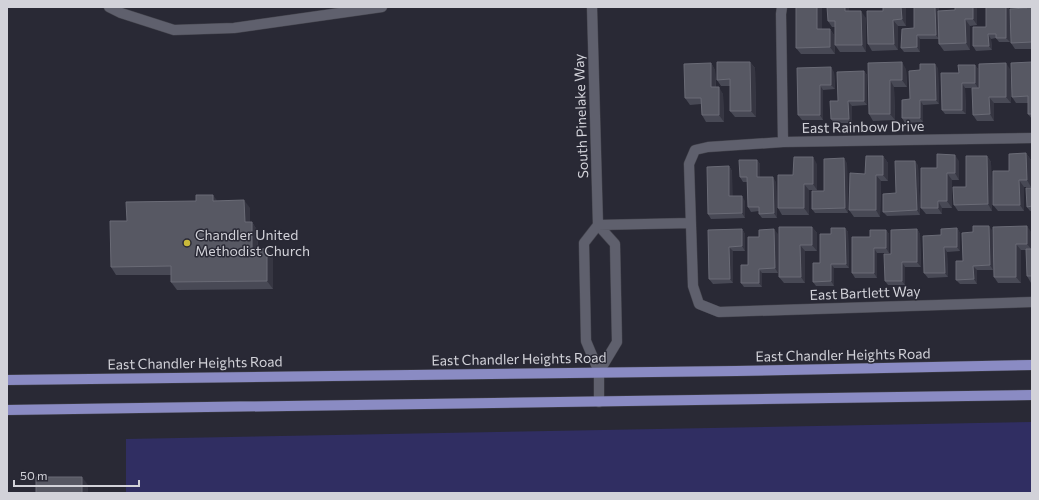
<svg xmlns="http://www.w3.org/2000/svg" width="1039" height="500" font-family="Commissioner,sans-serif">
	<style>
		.green { fill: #302e62 }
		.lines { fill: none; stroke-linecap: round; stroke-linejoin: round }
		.minor-casing { stroke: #44444d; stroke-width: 11 }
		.major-casing { stroke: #44444d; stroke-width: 11 }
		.minor { stroke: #5f606d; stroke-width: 10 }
		.major { stroke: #8a8bc3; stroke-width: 10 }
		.wall { fill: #484955 }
		.shaded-wall { fill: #363642 }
		.building { fill: #575863; stroke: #6a6b76 }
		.poi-dot { fill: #c9ba3a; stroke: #292935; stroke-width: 1.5 }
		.labels { text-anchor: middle; stroke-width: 3; stroke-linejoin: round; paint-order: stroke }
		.street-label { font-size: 14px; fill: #d2d2d9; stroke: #292935 }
		.poi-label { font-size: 14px; fill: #d2d2d9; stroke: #292935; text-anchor: start }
	</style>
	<rect width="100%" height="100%" fill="#292935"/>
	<path class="green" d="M1032 422V493H126V439Z"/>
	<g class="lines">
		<g class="minor-casing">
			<path id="minor" d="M109 7 121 13 174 30 234 28 382 7
				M592 7 598 225 584 243 586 341 599 372V402
				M782 7 781 14 783 142
				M1032 138 783 142 708 147 695 150 689 164 693 286 699 304 719 312 1032 302
				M598 225 615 244 617 342 599 372
				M598 225 691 223"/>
		</g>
		<g class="major-casing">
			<path id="major" d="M7 380 736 371 1032 365
				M7 410 1032 395"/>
		</g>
		<use href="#minor" class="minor"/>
		<use href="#major" class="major"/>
	</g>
	<path class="wall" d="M906 7V26H898V50L872 51 868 44 883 11Z
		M977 7V25L970 26V50L944 51 939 44V39H920V52H904L901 48 914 28 939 11 955 10Z
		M986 7H1009L1010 42H999L996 38 991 39 992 50 976 51 973 46 986 27Z
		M1032 7V49H1015L1011 43Z
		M849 11 866 18V52H840L835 45V27H832L828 21Z
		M822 29H830L834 35 835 54H801L796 48Z
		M750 62 755 68 756 117H735L730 111V86H721L717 80Z
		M1032 62V119L1028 114V103H1016L1012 97Z
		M711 63 715 70 716 87 723 94 724 122H706L702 115 701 104 690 105 685 98Z
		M868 63 906 69 907 87H894L895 120 873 121 869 114Z
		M975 65 978 69V88H965L966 114H945L942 110 959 73Z
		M797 68 834 72 835 89 823 90V120H802L798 115Z
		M938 68 939 104 923 105V122L905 123 902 118 910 99 920 70Z
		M1010 69 1011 103H994V121H977L973 115 979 88Z
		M864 71 867 75V105L852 106V123H834L831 119 838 101Z
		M1026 153 1031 160V187H1024V211H998L993 205 1009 171Z
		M883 156 888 163V181H881L880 217H854L849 210Z
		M987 156 991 162 992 211H958L954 205Z
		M757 160 760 164V177L776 182 777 218H762L759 214V211L751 212 748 207 747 182H743L740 177Z
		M959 161V180H952V208H942V214H926L921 208 937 168Z
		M847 163 848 213H815L812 209 824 191Z
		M817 164V190H809V215H782L778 208 793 175Z
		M918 165 920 215 887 216 883 212 896 193Z
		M729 166 732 171V196L745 201V218L711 219 708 214Z
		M1032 188V211H1030L1027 207Z
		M217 201 250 208V222H252L257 230 258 249H267L273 257V289L177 290 171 282V275H116L111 267 127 221Z
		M812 227 817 233V251H805V283H784L779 277Z
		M993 227 1032 233V283H1031L1027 276 1026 250H1021V283H998L994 277Z
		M845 228 848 232 849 268H834V286H816L813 282 831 234Z
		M957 228 960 233V251L947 252 948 277 928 278 924 273 941 235Z
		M742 229 745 234V251H733V283L713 284 709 279 708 230Z
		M917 229 920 234 921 267H905V285H888L885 281 891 254Z
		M886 230 889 234V253H877V278H855L852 273 870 237Z
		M992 230 993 270H977V284H960L956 280 973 232Z
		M778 234V273H762V287H744L741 283 759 237Z"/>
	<path class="shaded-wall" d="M817 7H822V35L817 29Z
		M845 7H849L850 18 845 11Z
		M901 7H906V26L902 19Z
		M935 7H939V39L936 35Z
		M973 7H977V25L973 19Z
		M1006 7H1009L1010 42 1006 38Z
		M861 11 866 18V52L862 45Z
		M965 19 970 26V50L966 43Z
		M893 20 898 26V50L894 44Z
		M830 29 834 35 835 54 830 47Z
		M988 34 991 39 992 50 989 46Z
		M917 35 920 39V52L917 47Z
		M750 62 755 68 756 117 751 111Z
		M902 62 906 69 907 87 902 80Z
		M711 63 715 70 716 94 711 87Z
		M1006 63 1010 69 1011 103 1006 97Z
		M935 64 938 68 939 104 936 100Z
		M975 65 978 69V88L975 83Z
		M831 67 834 72 835 89 831 85Z
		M864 71 867 75V105L864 101Z
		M890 80 894 87 895 120 890 114Z
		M962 83 965 88 966 114 962 110Z
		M820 85 823 90V120L820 115Z
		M719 87 723 94 724 122 719 115Z
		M989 97 994 103V121L990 114Z
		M920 100 923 105V122L920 118Z
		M848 101 852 106V123L849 119Z
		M1026 153 1031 160V187L1027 180Z
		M955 155 959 161V180L955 173Z
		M883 156 888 163V181L883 175Z
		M987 156 991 162 992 211 988 204Z
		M813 157 817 164V190L813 184Z
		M844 158 847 163 848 213 845 208Z
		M757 160 760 164V182L757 177Z
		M915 161 918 165 920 215 917 210Z
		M729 166 732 171 733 201 729 196Z
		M947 173 952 180V208L947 201Z
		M876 175 881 181 880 217 876 210Z
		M773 177 776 182 777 218 774 213Z
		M1019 180 1024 187V211L1020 205Z
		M804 184 809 190V215L804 208Z
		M213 195 219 203 213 201Z
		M742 196 745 201V218L742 213Z
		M244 200 250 208V230L245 222Z
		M938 201 942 208V214L938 208Z
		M252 222 257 230 258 257 252 249Z
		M989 226 992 230 993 270 990 265Z
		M1027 226 1032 233V250L1027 244Z
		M812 227 817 233V251L812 245Z
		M845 228 848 232 849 268 846 264Z
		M957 228 960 233V251L957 247Z
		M742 229 745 234V251L742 246Z
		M774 229 778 234V273L775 268Z
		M917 229 920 234 921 267 917 262Z
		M886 230 889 234V253L886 248Z
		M1016 244 1021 250V283L1016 277Z
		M800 245 805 251V283L801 277Z
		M729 247 733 251V283L730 279Z
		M944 247 947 252 948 277 945 273Z
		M874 248 877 253V278L874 273Z
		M267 249 273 257V289L267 281Z
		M902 262 905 267V285L902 281Z
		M831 264 834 268V286L831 281Z
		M973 266 977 270V284L974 279Z
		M759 269 762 273V287L759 283Z
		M82 477 88 485V493H82Z"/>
	<path class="building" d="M796 7H817V29H830V47L796 48Z
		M827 7H845V11H861L862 45H835V21H828Z
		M883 7H901L902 19 893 20 894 44H868L867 11H883Z
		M914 7H935L936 35H917V47L901 48 902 29 914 28Z
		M955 7H973V19H965L966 43 939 44 938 11 955 10Z
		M986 7H1006V38H996V34H988L989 46H973V27H986Z
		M1027 7H1032V42L1011 43 1010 9 1027 8Z
		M717 62H750L751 111H730V79L717 80Z
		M902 62V80H890V114H869L868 63Z
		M1032 62V114H1028V96L1012 97 1011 63Z
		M711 63V87H719V115H702L701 98H685L684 64Z
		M1006 63V97H989L990 114 973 115 972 88H979V64Z
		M920 64H935L936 100H920V118H902V100L910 99 909 71 920 70Z
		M958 65H975V83H962V110H942L941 73H959Z
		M831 67V85H820V115H798L797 68Z
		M864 71V101H848L849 119H831L830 101H838L837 72Z
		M1026 153 1027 180H1019L1020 205H993V171H1009V154Z
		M937 154 955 155V173H947V201H938V208H921V168H937Z
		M866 156H883V175H876V210H849L850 173 865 174Z
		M966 156H987L988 204 954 205 953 187H966Z
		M794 157H813V184H804V208H778V175H793Z
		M844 158 845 208 812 209V191H824V159Z
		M739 160H757V177H773L774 213 759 214V207H748L747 177H740Z
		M895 161H915L917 210 883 212V194L896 193Z
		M729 166V196H742V213L708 214 707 167Z
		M1026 188H1032V206L1027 207Z
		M196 195H213V201L244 200 245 222H252V249H267V281L171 282V266L111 267 110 221H127L126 202 196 201Z
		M973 226H989L990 265 973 266 974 279 956 280V261H963L962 233 973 232Z
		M1027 226V244H1016V277H994L993 227Z
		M779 227H812V245H800L801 277H779Z
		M831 228H845L846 264H831V281L813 282V263H820V234H831Z
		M957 228V247H944L945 273H924L923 236 941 235V229Z
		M742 229V246L729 247 730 279H709L708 230Z
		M774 229 775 268 759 269V283H741V265H748V237H759V230Z
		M917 229V262H902V281H885L884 254H891V230Z
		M870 230H886V248H874V273H852V237H870Z
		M1026 249H1032V276H1027Z
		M36 477H82V493H36Z"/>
	<circle class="poi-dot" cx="187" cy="243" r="4"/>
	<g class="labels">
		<g class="street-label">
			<text transform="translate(581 116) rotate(-92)" y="5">South Pinelake Way</text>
			<text transform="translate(863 127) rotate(-1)" y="5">East Rainbow Drive</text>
			<text transform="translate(865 293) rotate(-2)" y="5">East Bartlett Way</text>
			<text transform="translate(843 355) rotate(-1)" y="5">East Chandler Heights Road</text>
			<text transform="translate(519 359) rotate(-1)" y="5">East Chandler Heights Road</text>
			<text transform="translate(195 363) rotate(-1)" y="5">East Chandler Heights Road</text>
		</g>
		<g class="poi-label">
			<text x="195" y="240">Chandler United<tspan x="195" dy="16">Methodist Church</tspan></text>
		</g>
	</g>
	<rect width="1039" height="500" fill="none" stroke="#d2d2d9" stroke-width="16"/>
	<path d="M14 480v6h125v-6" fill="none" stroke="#d2d2d9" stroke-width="2"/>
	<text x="20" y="480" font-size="12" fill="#d2d2d9" stroke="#292935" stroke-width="3" paint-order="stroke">50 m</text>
</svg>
